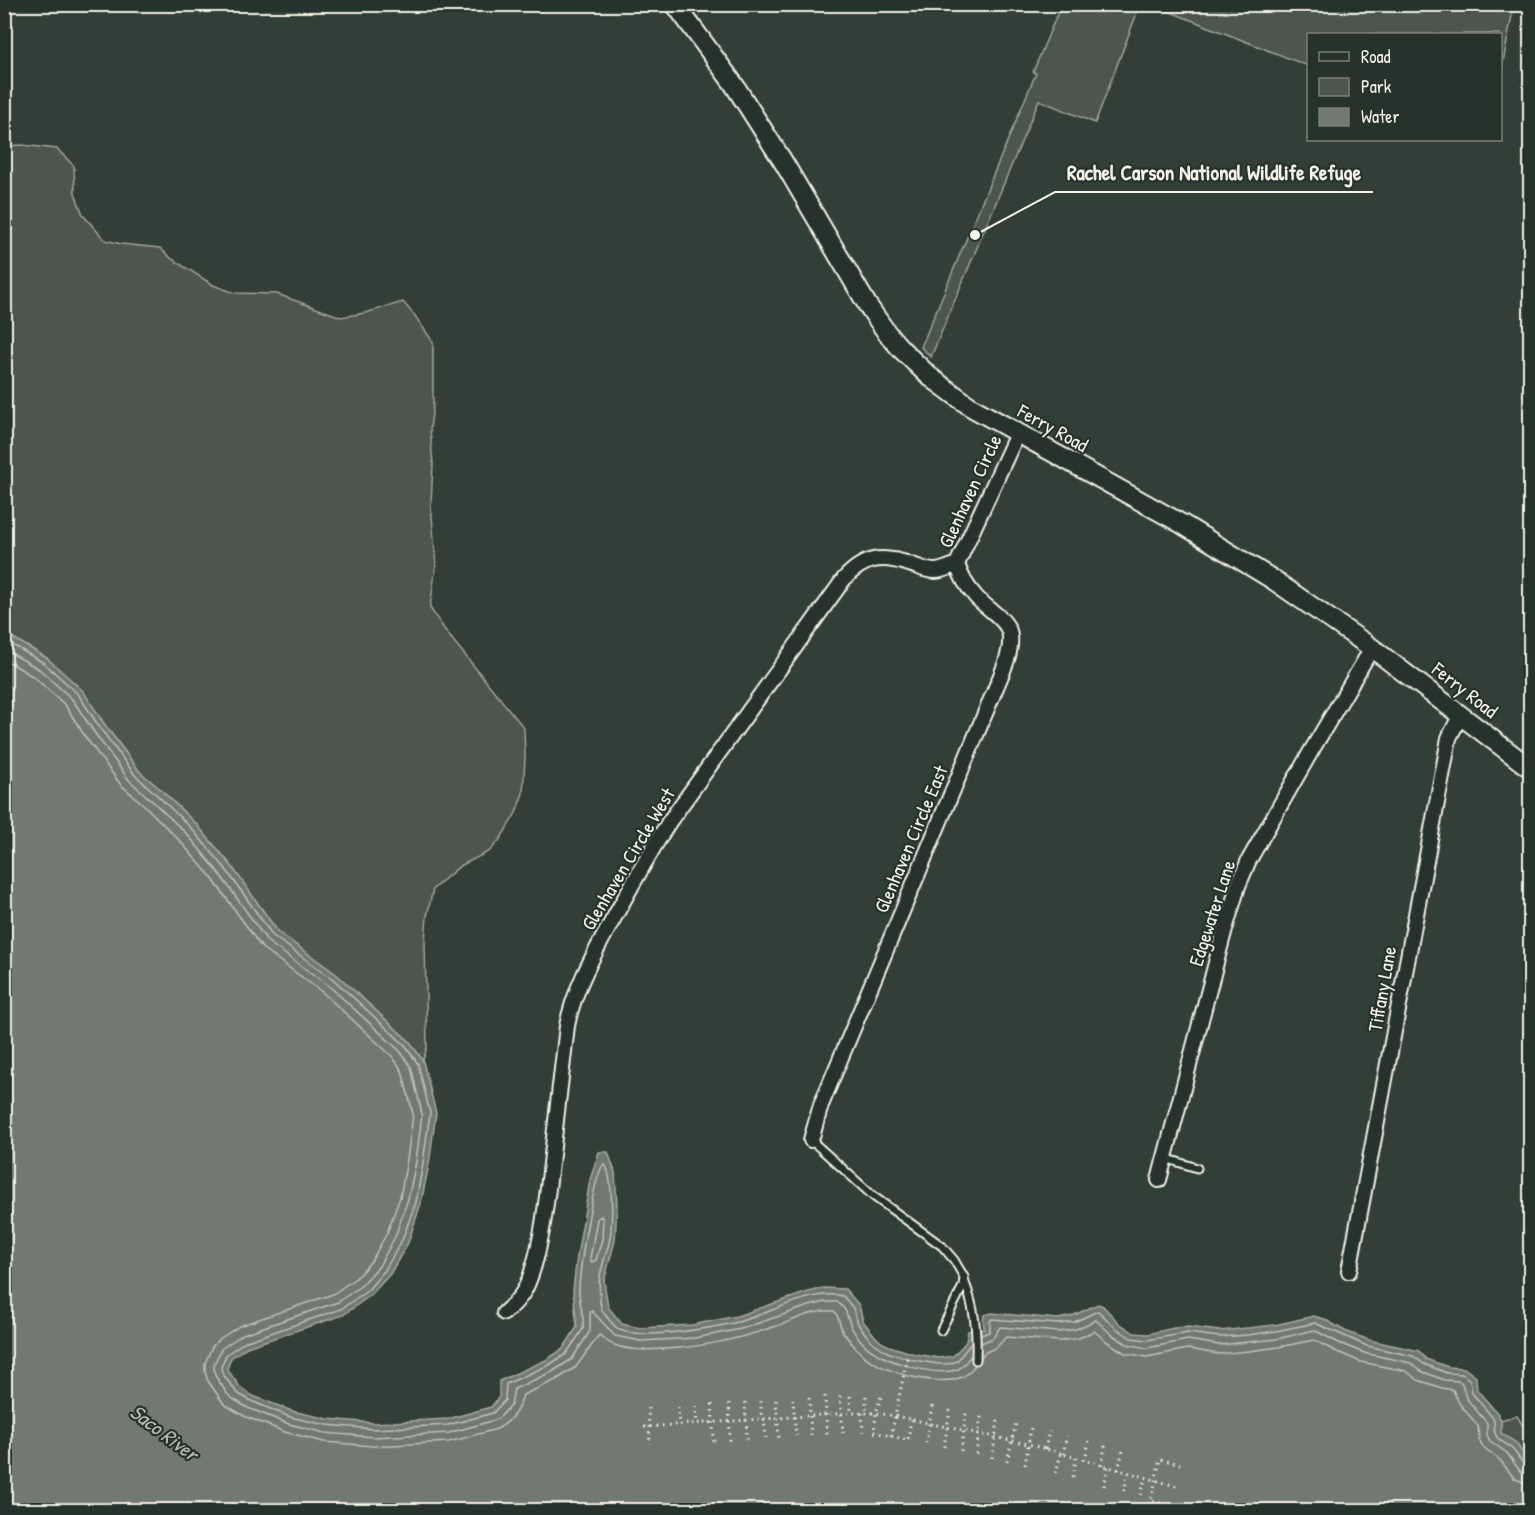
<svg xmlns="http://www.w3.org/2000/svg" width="1535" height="1515" font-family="'Patrick Hand',sans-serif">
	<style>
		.green { fill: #4c564f; stroke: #a0a49c; stroke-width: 1.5 }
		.water { fill: #727972; stroke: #a6a9a1; stroke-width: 1.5 }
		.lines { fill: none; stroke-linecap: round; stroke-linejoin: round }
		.shore { stroke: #c0c1b9; stroke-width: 1.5 }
		.service-casing { stroke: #f4f1e8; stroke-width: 11 }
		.minor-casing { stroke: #f4f1e8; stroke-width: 18 }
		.secondary-casing { stroke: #f4f1e8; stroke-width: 22 }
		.path { stroke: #f4f1e8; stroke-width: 3; stroke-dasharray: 1.5 4.5; stroke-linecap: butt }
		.service { stroke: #26332d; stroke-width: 7 }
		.minor { stroke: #26332d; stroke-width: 14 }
		.secondary { stroke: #26332d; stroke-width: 18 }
		.labels { text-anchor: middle; stroke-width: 4.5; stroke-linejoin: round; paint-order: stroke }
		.street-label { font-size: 20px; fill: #f4f1e8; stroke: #26332d }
		.water-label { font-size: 21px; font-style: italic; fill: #babbb3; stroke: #26332d }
		.leader { fill: none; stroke: #f4f1e8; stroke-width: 2 }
		.callout-dot { fill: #f4f1e8; stroke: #26332d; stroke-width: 2 }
		.callout-label { font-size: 21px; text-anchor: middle; font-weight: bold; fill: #f4f1e8; stroke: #26332d; stroke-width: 4.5; stroke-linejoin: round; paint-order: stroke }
	</style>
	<rect width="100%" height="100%" fill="#323e38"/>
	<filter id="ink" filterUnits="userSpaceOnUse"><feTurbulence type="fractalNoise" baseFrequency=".0167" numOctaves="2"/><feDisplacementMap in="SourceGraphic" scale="12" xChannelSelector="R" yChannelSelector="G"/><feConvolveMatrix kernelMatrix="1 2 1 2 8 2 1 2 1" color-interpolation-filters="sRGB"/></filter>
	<g filter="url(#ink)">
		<path class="green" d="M1061 5H1140L1095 123 1039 100 931 357 921 347 1036 73 1033 72Z
			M1153 5H1514L1501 73 1500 34H1308V66Z
			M22 145 57 149 74 166 75 193 83 215 105 240 121 244 160 248 172 259 213 285 235 293 277 294 341 317 365 313 403 302 415 316 433 342V406L430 429 433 464 431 504 436 565 430 608 447 633 524 728 525 758 523 793 516 813 501 838 490 851 460 866 433 889 427 916 425 942 427 1047 423 1061 410 1042 336 974 278 932 230 864 197 825 159 788 140 772 105 725 47 658 5 633V146Z
			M1517 1416 1530 1437V1465L1516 1443 1500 1433 1501 1421Z"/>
		<path class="water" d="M4 633 47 658 83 691 105 725 140 772 159 788 197 825 230 864 278 932 336 974 410 1042 423 1061 436 1113 429 1164 421 1203 408 1243 390 1274 371 1295 343 1315 247 1347 231 1358 227 1369 240 1387 253 1396 292 1411 328 1419 374 1423 448 1419 491 1407 499 1397V1381L546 1360 563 1349 577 1327 573 1290 577 1256 590 1180 599 1152H608L615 1172 617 1205 615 1241 604 1281 608 1307 622 1324 640 1328 692 1325 737 1316 805 1293 824 1288 845 1289 859 1305 863 1321 875 1336 881 1342 889 1346 915 1354 939 1358 953 1356 966 1342 968 1331 984 1329 983 1321 984 1315 992 1313 1058 1319 1072 1316 1098 1304 1103 1306 1119 1323 1134 1333 1148 1334 1174 1328 1188 1327 1220 1331 1275 1325 1314 1316 1324 1319 1345 1331 1369 1340 1415 1350 1419 1351 1426 1359 1448 1367 1464 1368 1471 1373 1476 1377 1477 1390 1498 1414 1501 1421V1433L1516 1443 1530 1465V1510H6L4 1509Z"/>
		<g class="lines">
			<path class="shore" d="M4 640 44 663 78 694 100 728 135 775 155 793 192 829 225 868 273 936 333 979 406 1046 418 1064 430 1113 423 1163 416 1202 402 1240 385 1270 367 1291 341 1309 244 1342 226 1355 221 1367 222 1373 237 1393 251 1401 290 1417 327 1425 374 1429 448 1425 493 1413 505 1400 506 1384 549 1365 566 1354 583 1329C585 1316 578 1301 579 1288 580 1268 593 1175 604 1164L606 1166C613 1182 613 1225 609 1243 604 1263 597 1274 600 1296 600 1300 600 1306 602 1310 605 1315 614 1327 620 1330 643 1340 712 1328 738 1322 769 1314 811 1289 843 1296L853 1308 858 1324 870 1340 887 1352 914 1360 938 1364H948L957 1361 971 1343
				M4 649 39 669 72 699 94 732 129 780 150 799 187 834 219 873 268 942 328 985 400 1051 411 1067 422 1114 416 1162 408 1199 395 1237 379 1266 362 1285 338 1302 243 1334 222 1348 214 1364V1371L216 1377 228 1395 233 1399 248 1408 289 1424 325 1433 374 1437 449 1433 495 1420 501 1416 511 1405 514 1389 552 1372 572 1359 590 1331V1313L592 1311 615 1336 641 1341 695 1338 741 1329 809 1306 825 1302H837C848 1310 846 1315 851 1326 854 1333 860 1340 865 1345 880 1361 937 1378 958 1369 964 1366 967 1360 971 1356
				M4 659 34 677 65 705 86 738 121 785 144 805 180 841 212 878 262 948 322 992 393 1057 402 1071 413 1114 407 1160 400 1197 387 1233 372 1260 356 1278 333 1294 239 1326 218 1340 212 1347 205 1363V1372L208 1381 224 1404 244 1416 285 1432 324 1442 373 1446 449 1442 497 1429C511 1422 519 1409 523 1395L556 1380 576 1367 599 1335C604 1338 608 1343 614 1345 630 1351 647 1350 664 1349 705 1347 738 1339 777 1326 795 1320 815 1309 834 1311 840 1317 839 1325 843 1332 847 1338 853 1345 858 1350 875 1371 937 1388 962 1377 968 1375 971 1370 975 1365
				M601 1216 603 1219 602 1239 596 1260 592 1262 590 1259 597 1219Z
				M981 1335 989 1332 990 1328V1321L992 1319 1058 1324 1074 1322 1098 1311 1116 1328 1131 1338 1147 1340 1188 1333 1219 1337 1248 1335 1276 1331 1315 1323 1367 1346 1413 1356 1424 1364 1447 1373 1462 1374 1470 1380 1472 1393 1493 1418C1496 1424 1493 1428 1495 1433 1496 1441 1509 1444 1513 1450 1519 1456 1521 1465 1530 1467
				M981 1343 993 1338 1000 1327 1059 1332 1076 1329 1096 1320 1111 1334 1127 1344 1147 1348 1188 1340 1219 1345 1277 1339 1314 1330 1339 1343 1364 1353 1411 1363 1421 1371 1444 1380 1458 1381 1462 1383 1466 1398 1487 1423V1435L1490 1441 1507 1453 1520 1471 1525 1474H1530
				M981 1358 986 1352 997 1347 1006 1337 1059 1341 1079 1338 1094 1331 1106 1341 1125 1353 1147 1357 1188 1349 1219 1354 1249 1351 1279 1347 1314 1340 1335 1351 1361 1362 1406 1371 1418 1380 1442 1388 1453 1390 1459 1403 1478 1426 1479 1439 1483 1447 1500 1460 1514 1478 1523 1482 1530 1483"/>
			<g class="service-casing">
				<path id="service" d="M811 1140 873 1196 942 1246 954 1260 964 1277 963 1286 941 1330
					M1165 1158 1197 1168
					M964 1280C975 1309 977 1329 976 1360"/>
			</g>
			<g class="minor-casing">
				<path id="minor" d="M957 564 1017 434
					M811 1140 821 1105 1002 673C1007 661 1013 645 1009 631 1004 617 986 608 976 597 967 587 961 577 957 564
					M1159 1180 1223 936 1238 886 1249 860 1310 753 1372 648
					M1349 1271 1445 760 1449 738 1460 716
					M504 1313C512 1306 520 1299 525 1289 540 1259 546 1206 550 1172 556 1123 561 1074 567 1026 574 989 593 956 611 923 630 889 648 855 669 822L844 579C865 556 883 555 912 565 919 567 927 571 935 571 942 571 950 567 957 564"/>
			</g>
			<g class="secondary-casing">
				<path id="secondary" d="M675 4 733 83 784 163 868 306 887 333 901 349 929 376 971 407 1182 524 1272 579 1372 648 1530 768"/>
			</g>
			<path class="path" d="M825 1396 827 1434
				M840 1396 843 1433
				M850 1396 851 1413
				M866 1396V1413
				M881 1397 876 1413 874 1432 908 1440 911 1420
				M809 1398 811 1435
				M793 1399 796 1436
				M776 1400 779 1438
				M761 1401V1419
				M745 1402 747 1440
				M729 1403 730 1441
				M712 1404 714 1442
				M696 1406 697 1423
				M678 1407 679 1424
				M648 1408 650 1444
				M862 1413 863 1432
				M764 1419 766 1438
				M644 1427 851 1413H876L895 1416 1028 1444 1176 1486
				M891 1436 908 1354
				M926 1443 932 1406
				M944 1447 950 1410
				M1045 1449 1049 1431
				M961 1451 966 1413
				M976 1454 981 1416
				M1063 1454 1067 1436
				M992 1458 998 1420
				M1085 1460 1089 1441
				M1007 1461 1016 1423
				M1025 1465 1031 1427
				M1102 1465 1105 1445
				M1118 1470 1123 1450
				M1056 1473 1061 1453
				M1073 1477 1076 1458
				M1104 1486 1108 1467
				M1124 1491 1128 1473
				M1141 1495 1145 1478
				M1172 1506 1151 1501 1160 1459 1180 1464"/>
			<use href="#service" class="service"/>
			<use href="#minor" class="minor"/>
			<use href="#secondary" class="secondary"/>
		</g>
	</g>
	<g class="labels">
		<g class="street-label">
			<text transform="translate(1053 428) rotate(29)" y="7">Ferry Road</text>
			<text transform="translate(970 491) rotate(-65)" y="7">Glenhaven Circle</text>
			<text transform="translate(1465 690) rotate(38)" y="7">Ferry Road</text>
			<text transform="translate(911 839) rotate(-67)" y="7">Glenhaven Circle East</text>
			<text transform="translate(628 859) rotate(-59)" y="7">Glenhaven Circle West</text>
			<text transform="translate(1212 913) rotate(-72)" y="7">Edgewater Lane</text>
			<text transform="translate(1382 989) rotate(-80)" y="7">Tiffany Lane</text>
		</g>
		<g class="water-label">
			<text transform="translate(164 1433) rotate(37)" y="7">Saco River</text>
		</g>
	</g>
	<path class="leader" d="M975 235L1055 192H1373"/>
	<circle class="callout-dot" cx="975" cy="235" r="6"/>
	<g class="callout-label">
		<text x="1214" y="180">Rachel Carson National Wildlife Refuge</text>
	</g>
	<rect width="1535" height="1515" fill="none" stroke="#26332d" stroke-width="24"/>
	<rect x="12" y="12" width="1511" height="1491" fill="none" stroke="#f4f1e8" stroke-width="2" filter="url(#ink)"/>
	<rect x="1307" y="33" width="195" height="108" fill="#26332d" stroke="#787f78" stroke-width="1.5"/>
	<rect x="1319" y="52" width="30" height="9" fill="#26332d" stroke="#787f78" stroke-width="1.5"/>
	<text x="1361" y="63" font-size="18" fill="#f4f1e8">Road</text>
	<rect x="1319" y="78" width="30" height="18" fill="#4c564f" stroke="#787f78" stroke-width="1.5"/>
	<text x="1361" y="93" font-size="18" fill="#f4f1e8">Park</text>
	<rect x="1319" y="108" width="30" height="18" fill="#727972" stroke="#787f78" stroke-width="1.5"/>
	<text x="1361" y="123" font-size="18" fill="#f4f1e8">Water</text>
</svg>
